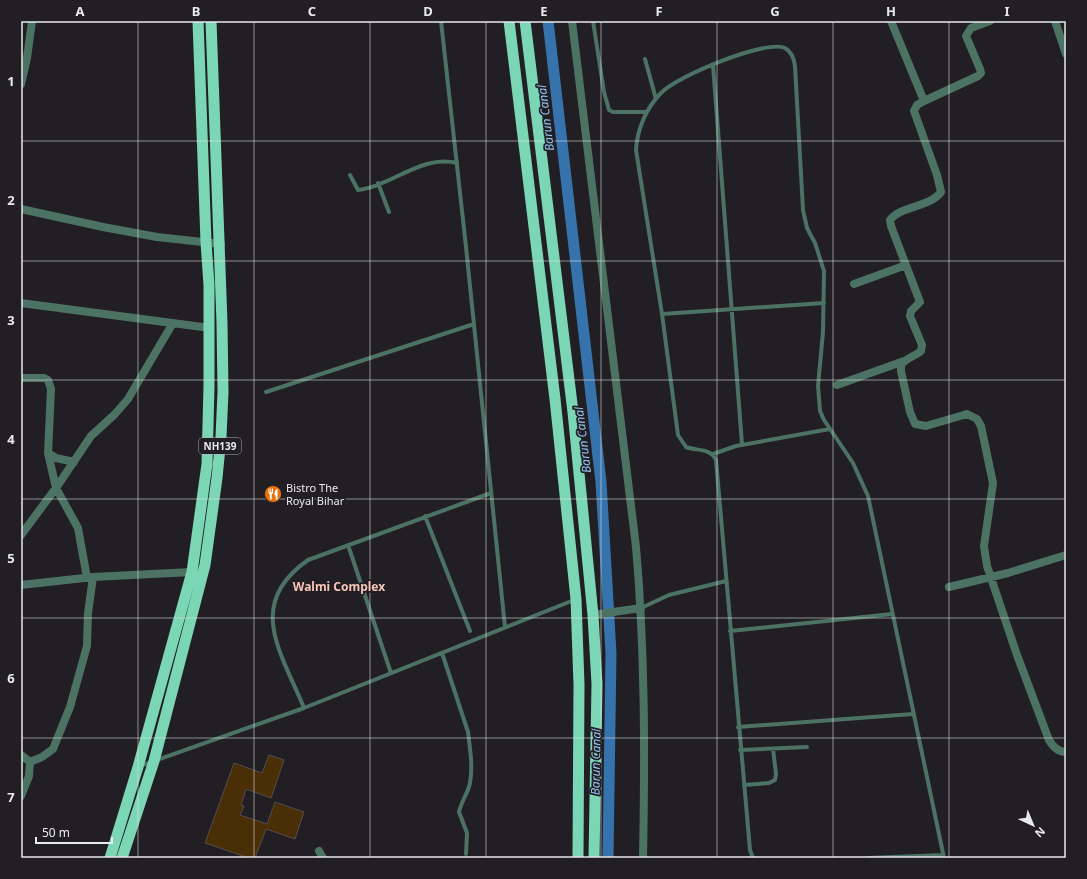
<svg xmlns="http://www.w3.org/2000/svg" width="1087" height="879" font-family="'Noto Sans',sans-serif">
	<style>
		.lines { fill: none; stroke-linecap: round; stroke-linejoin: round }
		.canal { stroke: #3673ac; stroke-width: 11 }
		.building { fill: #4a2e06; stroke: #524f4c }
		.service { stroke: #4c7263; stroke-width: 4 }
		.minor { stroke: #4c7263; stroke-width: 8 }
		.trunk { stroke: #7ad6b4; stroke-width: 11 }
		.grid { fill: none; stroke: #eae9eb; stroke-width: 1; stroke-opacity: 0.55 }
		.labels { text-anchor: middle; stroke-width: 3.5; stroke-linejoin: round; paint-order: stroke }
		.shield { fill: #211f23; stroke: #aeacaf; stroke-width: 1 }
		.shield-label { font-size: 10px; font-weight: bold; fill: #eae9eb }
		.poi-label { font-size: 11px; fill: #eae9eb; stroke: #211f23; text-anchor: start }
		.water-label { font-size: 12px; font-style: italic; fill: #94c3f2; stroke: #211f23 }
		.neighbourhood-label { font-size: 12px; font-weight: bold; fill: #f8c6b9; stroke: #211f23 }
		.neatline { fill: none; stroke: #eae9eb; stroke-width: 1.5 }
		.grid-label { font-size: 13px; text-anchor: middle; font-weight: bold; fill: #eae9eb }
	</style>
	<rect width="100%" height="100%" fill="#211f23"/>
	<g class="lines">
		<path class="canal" d="M548 21 601 482 611 653 608 858"/>
	</g>
	<path class="building" d="M269 755 284 760 271 798 246 789 241 805 244 806 240 815 267 824 275 802 304 812 295 839 266 829 255 858H249L205 843 234 763 262 773Z"/>
	<g class="lines">
		<path class="service" d="M441 21 466 247 505 627
			M593 21 604 92 609 110 613 112H647
			M645 59 656 99
			M713 65 742 444
			M350 175 358 190C392 186 422 154 457 163
			M378 183 389 212
			M662 314 824 303
			M266 392 474 324
			M713 454 736 446 830 429
			M425 516 470 631
			M348 545 391 673
			M641 608 669 595 726 581
			M730 631 892 614
			M442 653 468 732C470 749 473 766 470 783 468 793 461 802 459 812L467 833 466 854
			M304 708C281 652 245 604 308 560L491 493
			M738 727 913 714
			M740 750 807 747
			M140 766 304 708 574 600
			M744 785 769 783 775 780 776 774 773 749
			M753 858 750 850 716 460C711 448 697 451 686 447L678 435 662 314 636 150C637 130 646 108 661 93 675 77 766 39 785 48 792 52 794 58 795 66L803 210 807 228 815 243 824 271 823 332 818 386 820 411 824 420 853 463 868 496 944 858
			M868 858 943 855"/>
		<path class="minor" d="M572 21 636 547C645 650 645 754 643 858
			M891 21 924 101
			M990 21 971 28 966 36 980 69 981 73 978 76 924 101 917 105 914 111 937 175 941 192C929 208 902 205 890 220L891 226 920 302 911 311 910 316 922 345 921 351C915 356 906 358 901 365V371L910 412 915 424 926 426 967 414 977 419 981 426 993 483 984 546 987 566 1017 655 1049 740C1053 747 1058 752 1066 752
			M1055 21 1066 54
			M21 84 27 58 32 21
			M21 209 103 227 157 237 221 244
			M854 284 906 265
			M21 303 210 328
			M21 378H44L48 380 51 389 48 453 56 458 74 462
			M837 385 904 361
			M48 453 56 488 78 528 87 578
			M21 535 56 488 91 436 115 414 128 399 173 323
			M21 585 93 577 192 572
			M949 587 1008 573 1066 555
			M593 615 641 608
			M21 755 30 762 29 776 21 796
			M30 762 42 757 53 749 70 707 87 646 88 613 93 577
			M319 851 323 858"/>
		<path class="trunk" d="M509 21 555 399 576 599 579 685 578 858
			M525 21 573 412 593 615 597 684 594 858
			M110 858 138 767 192 572 207 464 209 386V285L206 242 198 21
			M122 858 154 761 205 565 217 478 221 437 223 392 222 323 211 21"/>
	</g>
	<path class="grid" d="M138 21V858M254 21V858M370 21V858M486 21V858M601 21V858M717 21V858M833 21V858M949 21V858M21 141H1066M21 261H1066M21 380H1066M21 499H1066M21 618H1066M21 738H1066"/>
	<defs>
		<g id="restaurant-disc" transform="scale(0.9)"><circle r="9.5" fill="#e8710a" stroke="#211f23"/><path d="M-5-6h1v4h1v-4h1v4h1v-4h1v5L-1.5 .5V6h-2V.5L-5-1ZM5-6V6H3V1.5H1.5Q1.5-4 5-6Z" fill="#fff"/></g>
	</defs>
	<g fill-rule="evenodd">
		<use href="#restaurant-disc" x="273" y="494"/>
	</g>
	<g class="labels">
		<rect class="shield" x="199" y="438" width="42" height="16" rx="3"/>
		<g class="shield-label">
			<text x="220" y="450">NH139</text>
		</g>
		<g class="poi-label">
			<text x="286" y="492">Bistro The<tspan x="286" dy="13">Royal Bihar</tspan></text>
		</g>
		<g class="water-label">
			<text transform="translate(546 118) rotate(-97)" y="4">Barun Canal</text>
			<text transform="translate(583 440) rotate(-97)" y="4">Barun Canal</text>
			<text transform="translate(596 762) rotate(-89)" y="4">Barun Canal</text>
		</g>
		<g class="neighbourhood-label">
			<text x="339" y="591">Walmi Complex</text>
		</g>
	</g>
	<rect width="1087" height="879" fill="none" stroke="#211f23" stroke-width="44"/>
	<g transform="translate(1033 825) rotate(136)" stroke="#211f23" stroke-width="3" paint-order="stroke">
	<path d="M0-3L7 15L0 10L-7 15Z" fill="#eae9eb"/>
	<text y="-6" font-size="11" font-weight="bold" text-anchor="middle" fill="#eae9eb">N</text>
	</g>
	<path d="M36 837v6h76v-6" fill="none" stroke="#eae9eb" stroke-width="2"/>
	<text x="42" y="837" font-size="12" fill="#eae9eb" stroke="#211f23" stroke-width="3" paint-order="stroke">50 m</text>
	<rect x="22" y="22" width="1043" height="835" class="neatline"/>
	<g class="grid-label">
		<text x="80" y="16">A</text>
		<text x="196" y="16">B</text>
		<text x="312" y="16">C</text>
		<text x="428" y="16">D</text>
		<text x="544" y="16">E</text>
		<text x="659" y="16">F</text>
		<text x="775" y="16">G</text>
		<text x="891" y="16">H</text>
		<text x="1007" y="16">I</text>
		<text x="11" y="86">1</text>
		<text x="11" y="205">2</text>
		<text x="11" y="325">3</text>
		<text x="11" y="444">4</text>
		<text x="11" y="563">5</text>
		<text x="11" y="683">6</text>
		<text x="11" y="802">7</text>
	</g>
</svg>
